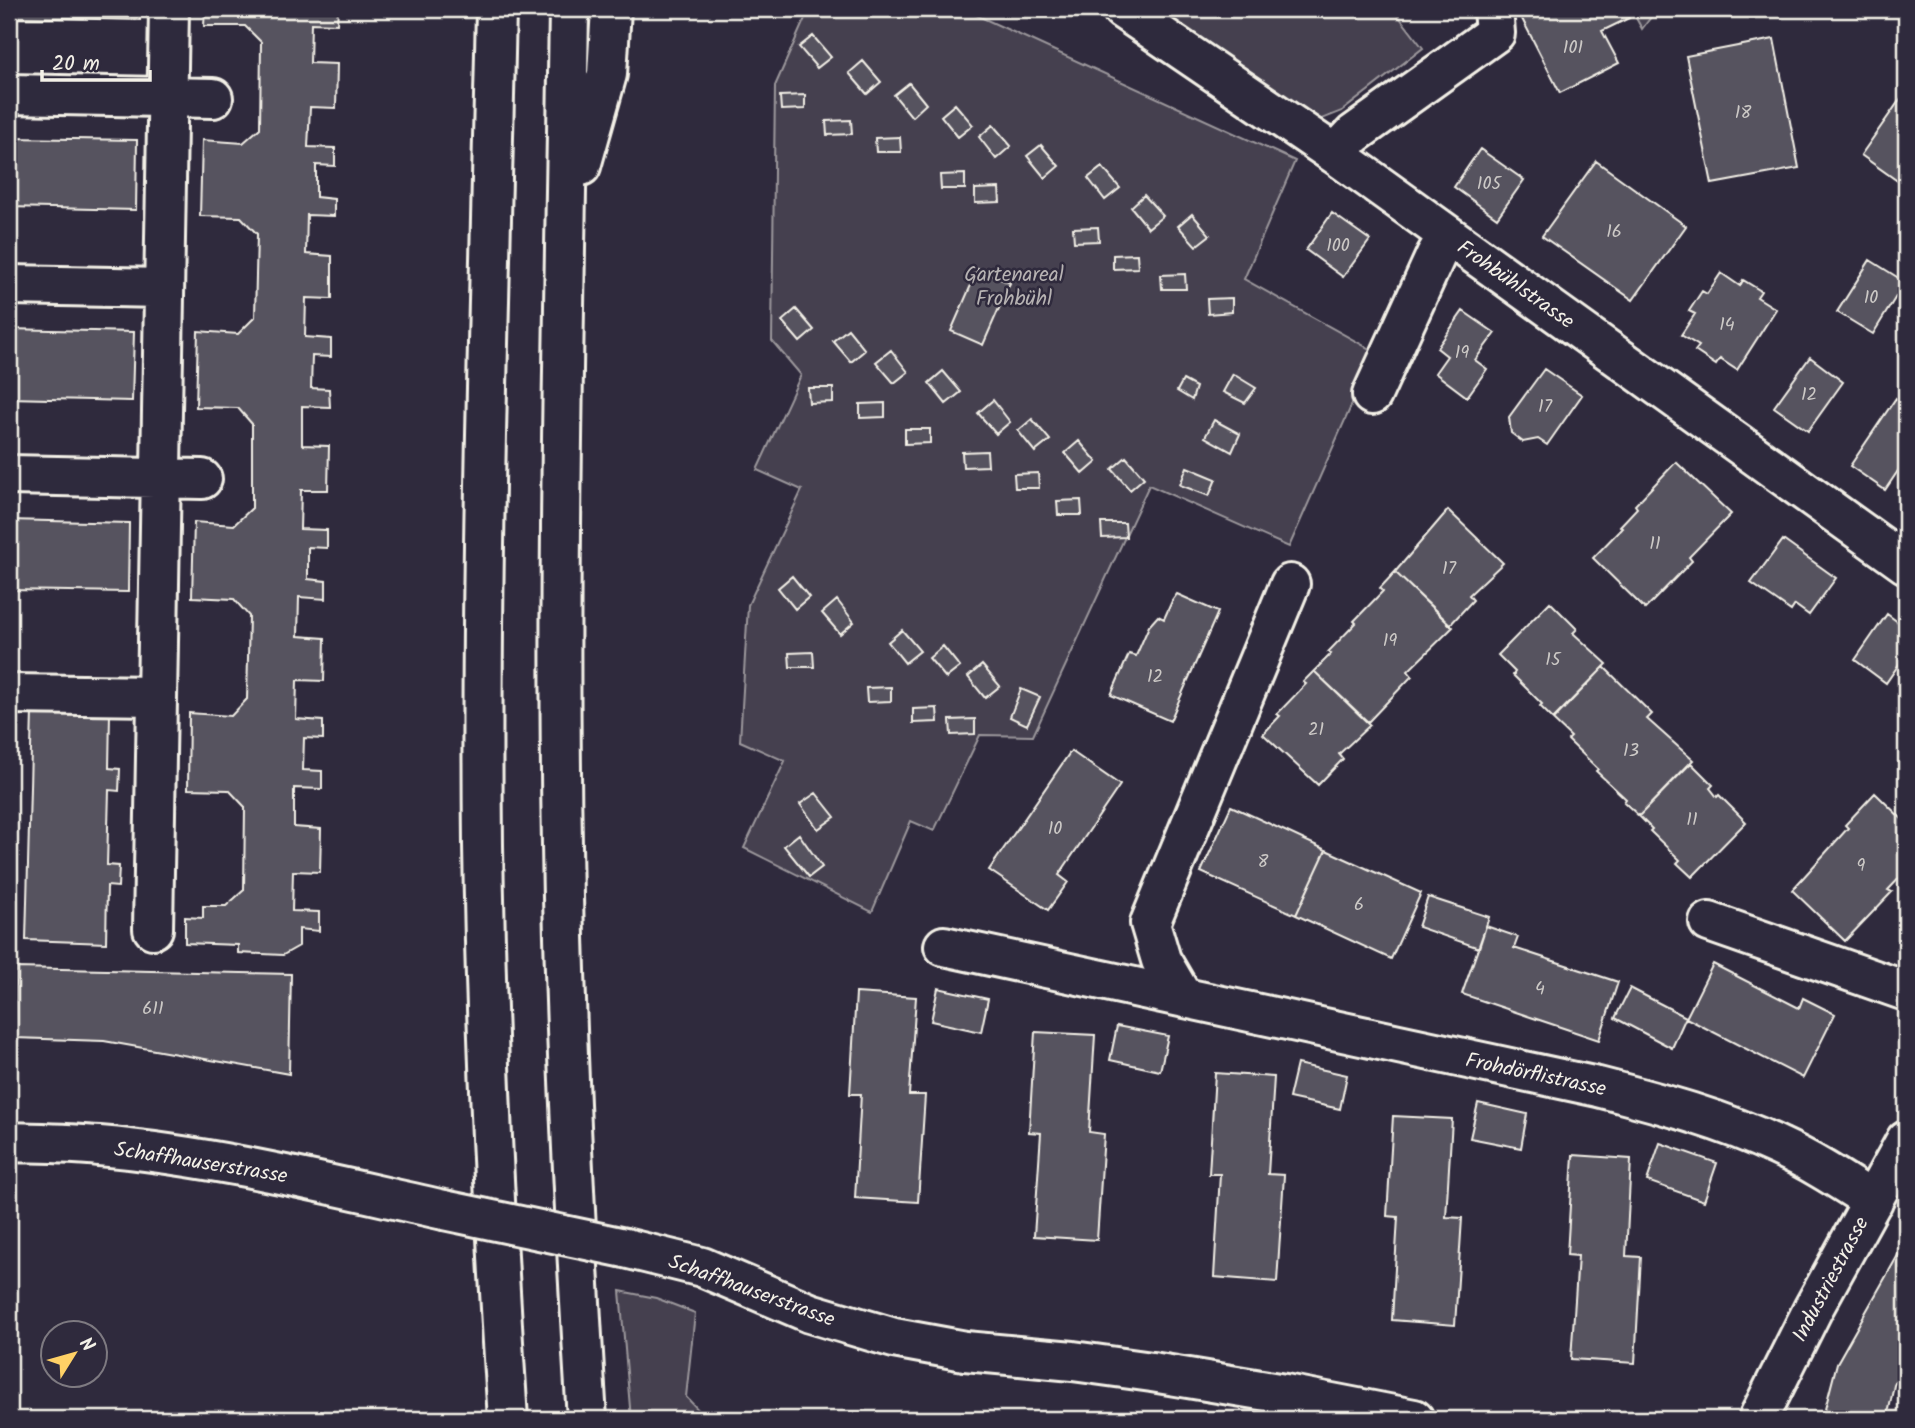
<svg xmlns="http://www.w3.org/2000/svg" width="1915" height="1428" font-family="Kalam,sans-serif">
	<style>
		.green { fill: #454050; stroke: #9c989c; stroke-width: 2 }
		.building { fill: #56525f; stroke: #f4f1e8; stroke-width: 2 }
		.lines { fill: none; stroke-linecap: round; stroke-linejoin: round }
		.minor-casing { stroke: #f4f1e8; stroke-width: 44 }
		.major-casing { stroke: #f4f1e8; stroke-width: 44 }
		.highway-casing { stroke: #f4f1e8; stroke-width: 44 }
		.minor { stroke: #2f2a3d; stroke-width: 38 }
		.major { stroke: #2f2a3d; stroke-width: 38 }
		.highway { stroke: #2f2a3d; stroke-width: 38 }
		.major-bridge-casing { stroke: #f4f1e8; stroke-width: 44; stroke-linecap: butt }
		.major-bridge { stroke: #2f2a3d; stroke-width: 38 }
		.labels { text-anchor: middle; stroke-width: 5; stroke-linejoin: round; paint-order: stroke }
		.number-label { font-size: 18px; fill: #ccc9c6 }
		.park-label { font-size: 21px; fill: #b7b3b3; stroke: #2f2a3d }
		.street-label { font-size: 21px; fill: #f4f1e8; stroke: #2f2a3d }
	</style>
	<rect width="100%" height="100%" fill="#2f2a3d"/>
	<filter id="ink" filterUnits="userSpaceOnUse"><feTurbulence type="fractalNoise" baseFrequency=".0143" numOctaves="2"/><feDisplacementMap in="SourceGraphic" scale="14" xChannelSelector="R" yChannelSelector="G"/><feConvolveMatrix kernelMatrix="1 2 1 2 8 2 1 2 1" color-interpolation-filters="sRGB"/></filter>
	<g filter="url(#ink)">
		<path class="green" d="M809 9H963L1295 161 1244 279 1375 352 1289 547 1149 485 1033 736 980 735 934 831 911 821 872 912 744 848 785 761 740 741 748 605 802 490 757 470 801 375 772 341 775 86Z
			M1154 9H1393L1423 48 1342 111 1314 122Z
			M1631 9H1657L1642 29Z
			M620 1291 656 1298 695 1313 686 1397 707 1419H631Z"/>
		<path class="building" d="M9 9H140V20L9 17Z
			M205 9H338L337 24 311 23 310 63 337 64 336 108 310 107 308 147 335 148V166L316 165V197L334 199V216L307 215 306 254 332 256V299L306 298 305 337 331 339V357L312 356 311 388 329 389 330 407 302 406V445L329 446 328 490H301L300 529 327 530V548L308 547V579L326 581V599L299 597 298 636 325 638 324 681 297 680 296 719 323 721V739L304 738 303 770 322 771V789L294 788V827L321 829 320 872 293 871 292 911 319 912V931L299 929V946L283 955 238 953V945L185 943V917L203 918V906H226L244 890 245 807 229 790 188 789 189 713 231 716 247 699 249 616 234 599 192 597 194 522 234 525 252 508V424L238 408 196 407 198 331 238 334 255 317 257 234 241 217 200 216 202 140 243 143 260 128 261 42 245 26H204Z
			M1517 9H1624L1629 18 1602 31 1619 63 1560 93Z
			M813 36 831 57 817 68 799 47Z
			M1774 39 1799 168 1712 184 1686 56Z
			M863 61 881 82 867 94 849 73Z
			M909 83 926 104 912 117 894 95Z
			M1906 91V187L1861 155Z
			M805 95V109L781 110 780 96Z
			M955 104 973 125 958 137 941 116Z
			M851 120 852 134 827 135 826 121Z
			M993 125 1011 146 996 159 979 137Z
			M900 137 901 152H876L875 138Z
			M9 138 137 140 136 210 9 207Z
			M1041 145 1059 166 1045 178 1027 156Z
			M1480 149 1524 180 1497 218 1454 187Z
			M1596 161 1686 226 1633 300 1542 236Z
			M1102 167 1120 188 1105 200 1088 178Z
			M965 174V189H941L940 175Z
			M999 188 1000 202 975 203V189Z
			M1144 195 1163 216 1148 228 1131 207Z
			M1332 213 1370 240 1343 277 1306 250Z
			M1192 214 1210 235 1196 246 1178 226Z
			M1098 227 1099 241 1074 242 1073 228Z
			M1137 254 1138 268 1113 269V255Z
			M1870 260 1905 282 1873 334 1837 312Z
			M978 269 1010 283 983 345 951 331Z
			M1721 273 1740 286 1743 280 1761 291 1757 297 1776 309 1737 370 1720 359 1716 365 1695 351 1699 346 1681 335 1695 314 1689 311 1702 291 1707 294Z
			M1185 274 1186 289H1162L1161 275Z
			M1232 298V312L1208 314 1207 299Z
			M796 309 814 330 800 342 782 321Z
			M1463 311 1495 333 1475 360 1487 369 1467 397 1435 373 1447 356 1437 348Z
			M9 329 134 332 132 401 9 398Z
			M848 329 865 350 851 362 833 341Z
			M891 350 908 372 894 383 876 362Z
			M1810 357 1843 382 1808 431 1774 407Z
			M1544 369 1582 395 1547 445 1538 439 1523 442 1511 433 1509 417Z
			M943 371 961 392 946 404 929 383Z
			M1233 374 1256 388 1245 403 1223 392Z
			M1183 380 1196 387 1192 400 1177 391Z
			M808 388H833V402L809 403Z
			M1896 398 1906 405V459L1885 490 1850 466Z
			M993 400 1010 422 996 434 978 413Z
			M885 403V417L860 418V404Z
			M1032 419 1050 440 1035 452 1018 431Z
			M1214 420 1240 434 1232 452 1205 437Z
			M905 429H930V443L905 444Z
			M1079 441 1097 462 1083 474 1065 453Z
			M987 451 988 466 963 467 962 452Z
			M1126 457 1144 478 1130 490 1112 469Z
			M1676 462 1731 514 1689 557 1692 561 1645 609 1593 558 1622 528 1620 526 1637 508 1635 505Z
			M1187 467 1216 479 1209 496 1180 485Z
			M1038 473 1039 488H1015L1014 474Z
			M1081 500 1082 515H1058L1057 501Z
			M1448 510 1503 563 1469 595 1473 600 1450 625 1395 572Z
			M9 520 129 523 128 592 9 590Z
			M1101 523H1125L1126 537 1102 538Z
			M1783 540 1836 578 1809 615 1795 605 1791 611 1751 583Z
			M1395 572 1453 627 1408 671 1412 676 1368 722 1314 671 1331 654 1328 652 1356 623 1354 621 1383 591 1380 588Z
			M792 576 809 597 795 609 778 588Z
			M1177 594 1218 612 1170 721 1111 695 1129 654 1136 656 1149 626 1158 616 1164 619 1172 601Z
			M837 600 854 622 840 634 822 613Z
			M1550 602 1577 629 1573 633 1607 664 1553 719 1540 706 1542 704 1513 675 1515 672 1498 655Z
			M1887 614 1906 628V654L1886 683 1855 660Z
			M902 630 920 651 905 663 888 642Z
			M943 646 960 667 946 678 929 658Z
			M813 652 814 667H790L789 653Z
			M982 665 1000 686 985 698 968 677Z
			M1604 667 1652 714 1647 719 1693 760 1639 816 1624 802 1626 799 1596 771 1598 769 1568 740 1571 737 1553 720Z
			M1314 671 1370 725 1339 754 1343 759 1318 785 1263 734 1280 716 1277 714 1306 684 1303 682Z
			M891 687V701L867 702 866 688Z
			M1021 689 1040 697 1027 725 1010 717Z
			M937 708 938 722 913 723V709Z
			M32 711 110 713 109 768 120 769 119 791 109 790 107 865 119 866 118 887 107 886 106 943 26 940Z
			M975 719V734L951 735 950 720Z
			M1071 751 1120 785 1059 875 1068 882 1048 910 989 870Z
			M1691 763 1713 785 1710 788 1717 797 1719 795 1746 822 1692 877 1677 863 1680 860 1650 831 1652 829 1639 816Z
			M816 793 835 817 818 829 800 804Z
			M1875 793 1906 823V871L1888 890 1892 892 1845 941 1792 890 1848 828 1845 825Z
			M1231 806 1326 850 1296 915 1201 872Z
			M799 834 822 867 809 877 784 846Z
			M1326 850 1421 893 1391 959 1296 915Z
			M1428 897 1489 917 1479 948 1418 927Z
			M1486 926 1518 937 1514 948 1618 982 1599 1040 1462 994Z
			M1713 964 1799 1008 1803 998 1835 1014 1803 1078 1686 1018Z
			M16 968 291 974 289 1074 104 1041 15 1038Z
			M938 988 988 999 981 1032 931 1021Z
			M1630 988 1686 1017 1672 1048 1615 1018Z
			M856 993 916 997 909 1095H925L918 1202 855 1198 861 1094H850Z
			M1117 1026 1168 1036 1160 1071 1110 1060Z
			M1035 1032 1095 1035 1089 1132 1104 1134 1097 1240 1034 1236 1041 1133 1029 1132Z
			M1297 1064 1347 1075 1340 1109 1289 1098Z
			M1215 1073 1274 1077 1268 1174 1284 1175 1277 1282 1214 1277 1220 1174H1209Z
			M1478 1103 1527 1114 1521 1148 1470 1138Z
			M1393 1116 1452 1119 1446 1217 1462 1218 1455 1325 1392 1320 1398 1217 1387 1216Z
			M1660 1143 1717 1163 1704 1201 1647 1181Z
			M1573 1155 1631 1159 1626 1256 1641 1257 1635 1363 1571 1359 1578 1256 1567 1255Z
			M1906 1241V1362L1894 1385 1887 1419H1837L1823 1417 1837 1363Z"/>
		<g class="lines">
			<g class="minor-casing">
				<path id="minor" d="M1122 9 1335 154 1906 564
					M9 94 213 98
					M1335 154 1354 134 1495 33 1493 9
					M9 285 164 288
					M1372 395 1436 255 1448 235
					M9 475 202 479
					M9 694 157 696
					M1709 922 1906 991
					M153 929 169 9
					M944 946 1598 1087C1660 1103 1722 1119 1780 1147 1813 1162 1843 1182 1873 1201
					M1182 996 1161 960 1150 923 1290 584
					M1758 1419 1813 1309 1906 1140"/>
			</g>
			<g class="major-casing">
				<path id="major" d="M9 1142C39 1143 69 1143 99 1146 216 1156 330 1185 444 1210
					M625 1248 702 1267 810 1313 894 1338 965 1351 1073 1361 1152 1372 1285 1394 1414 1419"/>
			</g>
			<g class="highway-casing">
				<path id="highway" d="M496 9C490 288 480 566 483 845 486 1037 495 1228 508 1419
					M569 9C565 288 557 567 562 845 565 1037 575 1228 587 1419
					M581 166 607 74 611 9"/>
			</g>
			<use href="#minor" class="minor"/>
			<use href="#major" class="major"/>
			<use href="#highway" class="highway"/>
			<g class="major-bridge-casing">
				<path id="major-bridge" d="M444 1210 625 1248"/>
			</g>
			<use href="#major-bridge" class="major-bridge"/>
		</g>
	</g>
	<g class="labels">
		<g class="number-label">
			<text x="1573" y="53">101</text>
			<text x="1743" y="118">18</text>
			<text x="1489" y="189">105</text>
			<text x="1614" y="237">16</text>
			<text x="1338" y="251">100</text>
			<text x="1871" y="303">10</text>
			<text x="1727" y="330">14</text>
			<text x="1462" y="358">19</text>
			<text x="1809" y="400">12</text>
			<text x="1545" y="412">17</text>
			<text x="1655" y="549">11</text>
			<text x="1449" y="574">17</text>
			<text x="1390" y="646">19</text>
			<text x="1553" y="665">15</text>
			<text x="1155" y="682">12</text>
			<text x="1316" y="735">21</text>
			<text x="1631" y="756">13</text>
			<text x="1692" y="825">11</text>
			<text x="1055" y="834">10</text>
			<text x="1263" y="867">8</text>
			<text x="1861" y="871">9</text>
			<text x="1359" y="910">6</text>
			<text x="1540" y="994">4</text>
			<text x="153" y="1014">611</text>
		</g>
		<g class="park-label">
			<text x="1014" y="281">Gartenareal<tspan x="1014" dy="24">Frohbühl</tspan></text>
		</g>
		<g class="street-label">
			<text transform="translate(1516 284) rotate(35)" y="7">Frohbühlstrasse</text>
			<text transform="translate(1536 1074) rotate(12)" y="7">Frohdörflistrasse</text>
			<text transform="translate(201 1162) rotate(9)" y="7">Schaffhauserstrasse</text>
			<text transform="translate(1830 1279) rotate(-62)" y="7">Industriestrasse</text>
			<text transform="translate(752 1290) rotate(20)" y="7">Schaffhauserstrasse</text>
		</g>
	</g>
	<rect width="1915" height="1428" fill="none" stroke="#2f2a3d" stroke-width="35"/>
	<rect x="18" y="18" width="1880" height="1393" fill="none" stroke="#f4f1e8" stroke-width="2.5" filter="url(#ink)"/>
	<g transform="translate(74 1354) rotate(53)"><circle r="33" fill="#2f2a3d" stroke="#7e7a81" stroke-width="2"/>
	<path d="M0-5L12 26L0 18L-12 26Z" fill="#ffd166"/>
	<text y="-10" font-size="19" font-weight="bold" text-anchor="middle" fill="#f4f1e8">N</text>
	</g>
	<path d="M42 70v10h108v-10" fill="none" stroke="#f4f1e8" stroke-width="3.5"/>
	<text x="52" y="70" font-size="21" fill="#f4f1e8" stroke="#2f2a3d" stroke-width="5" paint-order="stroke">20 m</text>
</svg>
